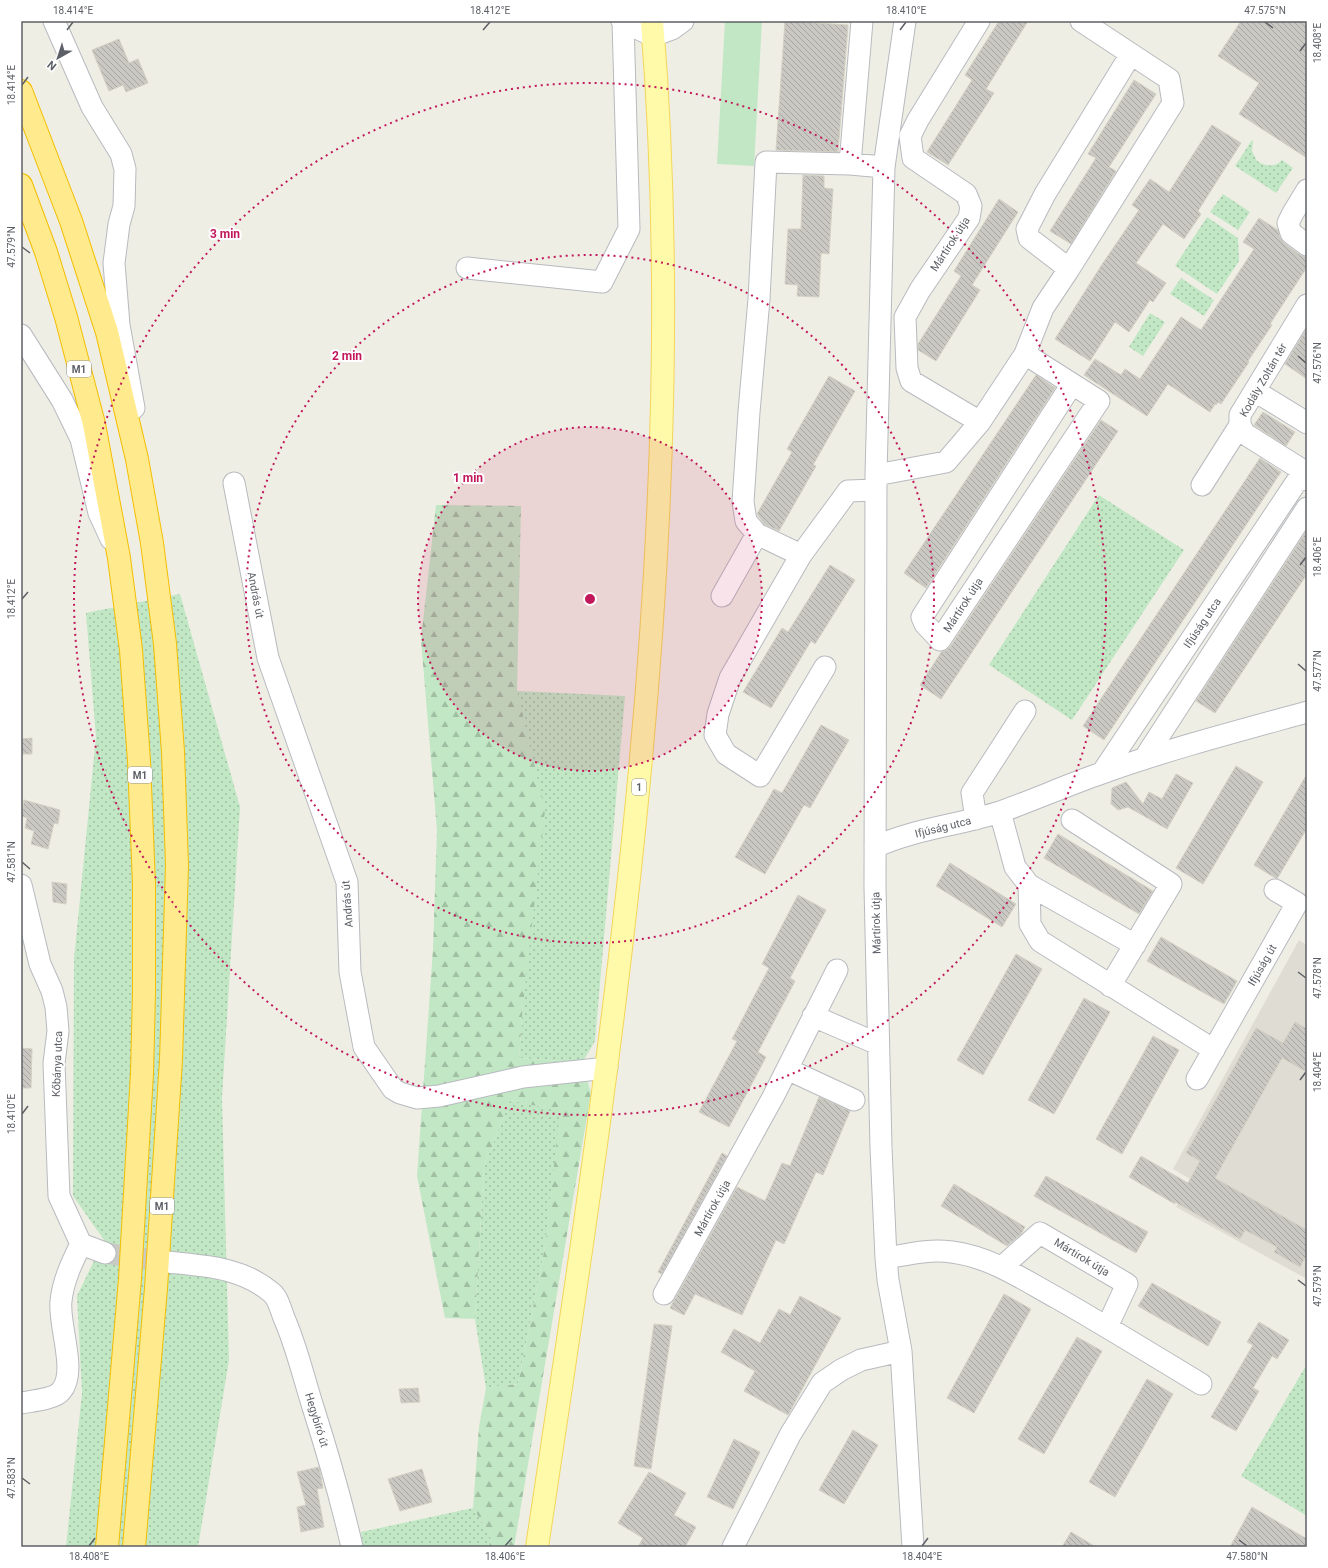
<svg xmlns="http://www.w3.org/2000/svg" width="1328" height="1568" font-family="Roboto,sans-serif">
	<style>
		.education { fill: #dfddd3 }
		.grass { fill: url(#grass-dots) }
		.forest { fill: url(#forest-firs) }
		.garden { fill: #c1e7c4 }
		.building { fill: url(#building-back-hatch); stroke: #d4d0c3 }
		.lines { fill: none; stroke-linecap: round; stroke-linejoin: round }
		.minor-tunnel { stroke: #cacac5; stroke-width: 21; stroke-dasharray: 21 10; stroke-linecap: butt }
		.minor-casing { stroke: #b7babf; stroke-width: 23 }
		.major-casing { stroke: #f4d659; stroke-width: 24 }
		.highway-casing { stroke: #f4bd00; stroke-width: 24 }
		.minor { stroke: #fff; stroke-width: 21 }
		.major { stroke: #fff9aa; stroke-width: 22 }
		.highway { stroke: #ffeb8d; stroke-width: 22 }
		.ticks { fill: none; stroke: #5d6066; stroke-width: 1.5 }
		.ring { fill: none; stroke: #c2185b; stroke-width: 2; stroke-dasharray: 2 4 }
		.labels { text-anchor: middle; stroke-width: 4; stroke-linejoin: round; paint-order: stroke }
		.shield { fill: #fff; stroke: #8e9094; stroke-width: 1 }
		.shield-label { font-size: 10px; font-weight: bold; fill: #5d6066 }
		.street-label { font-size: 11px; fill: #5d6066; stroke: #fff }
		.centre { fill: #c2185b; stroke: #fff; stroke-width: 2 }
		.ring-label { font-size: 12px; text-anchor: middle; font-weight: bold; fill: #c2185b; stroke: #fff; stroke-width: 4; stroke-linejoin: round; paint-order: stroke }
		.neatline { fill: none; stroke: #5d6066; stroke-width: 1.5 }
		.ticks-label { font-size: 10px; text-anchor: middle; fill: #5d6066 }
	</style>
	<defs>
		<pattern id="grass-dots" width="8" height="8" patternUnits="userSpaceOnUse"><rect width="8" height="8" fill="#c1e7c4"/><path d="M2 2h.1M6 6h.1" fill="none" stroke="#a0bfa3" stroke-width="1.8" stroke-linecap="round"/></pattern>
		<pattern id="forest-firs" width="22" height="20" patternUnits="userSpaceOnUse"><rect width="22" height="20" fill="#c1e7c4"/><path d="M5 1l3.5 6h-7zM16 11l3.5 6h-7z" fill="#a0bfa3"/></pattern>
		<pattern id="building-back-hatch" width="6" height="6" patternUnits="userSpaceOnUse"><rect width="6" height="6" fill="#cac8c2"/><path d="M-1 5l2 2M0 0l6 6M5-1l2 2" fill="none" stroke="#a7a6a1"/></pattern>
	</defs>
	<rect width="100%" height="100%" fill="#efeee5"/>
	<path class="education" d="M1299 940 1307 945V1279L1176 1207 1190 1179 1173 1169Z"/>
	<path class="grass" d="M1252 140 1253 141 1252 151 1257 161C1265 166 1275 168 1282 160L1293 168 1276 193 1235 166Z
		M1223 194 1250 212 1238 230 1210 212Z
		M1207 217 1238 238 1239 261 1217 294 1175 266Z
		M1181 278 1214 300 1204 316 1170 294Z
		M1150 313 1165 322 1143 356 1129 347Z
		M1099 495 1184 550 1072 720 989 665Z
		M180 594 240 807 222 1098 229 1360 198 1547H66L82 1393 77 1296 104 1240 73 1196 74 959 96 737 86 613Z
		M517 691 625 696 595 1041 582 1063 519 1058 523 1004Z
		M510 1100 561 1111 545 1247 518 1384 486 1388 475 1319 484 1167Z
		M1307 1364V1516L1241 1476Z
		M473 1508 491 1536 489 1547H363L361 1532Z"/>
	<path class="forest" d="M436 505 521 506 517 691 545 810 523 1004 519 1058 582 1063 591 1093 514 1547H489L491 1536 473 1508 479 1427 486 1388 518 1384 545 1247 560 1111 510 1100 484 1167 475 1319 445 1318 417 1176 433 949 437 830 421 640Z"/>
	<path class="garden" d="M725 21H762L754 166 717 164Z"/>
	<path class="building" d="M785 21 848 25 838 152 776 150Z
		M999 21H1028L986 89 994 93 948 165 927 152 972 80 965 75Z
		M1241 21H1307V158L1239 114 1259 83 1218 56Z
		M119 39 129 63 138 59 148 83 126 92 123 85 109 91 92 50Z
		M1134 80 1156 94 1109 167 1116 171 1071 244 1050 231 1096 158 1088 154Z
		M1212 125 1241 143 1198 211 1201 214 1184 239 1163 224 1136 263 1166 283 1153 302 1150 300 1129 332 1115 322 1090 361 1055 339 1101 266 1139 210 1132 205 1150 179 1169 192Z
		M803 175 824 176V188L833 189 829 254 821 253 819 297 797 296 798 285 785 284 788 229H801Z
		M999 199 1018 212 972 285 980 290 936 361 918 350V344L961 276 954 271Z
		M1259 218 1278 230 1280 237 1284 243 1300 255 1307 257V267L1270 324 1272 325 1248 361 1249 362 1221 404 1218 402 1216 405 1215 404 1210 412 1168 384 1147 416 1084 375 1095 359 1121 375 1125 369 1140 379 1181 317 1201 330 1254 249 1243 242Z
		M1307 328V379L1285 364Z
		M1036 375 1055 388 926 588 904 573Z
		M829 376 855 391 813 465 816 466 779 531 764 524 757 514 792 452 787 449Z
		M1263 412 1295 432 1286 446 1254 425Z
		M1101 420 1118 431 941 699 920 685 942 651H945L950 647Z
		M1260 458 1281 472 1104 740 1083 726Z
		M1307 530V574L1215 713 1196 701Z
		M830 565 855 580 815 644 811 641 771 708 743 692 782 628 788 632Z
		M821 725 849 740 810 808 804 805 765 874 735 857 774 789 782 793Z
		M32 738V754H21V739Z
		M1236 766 1263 782 1203 884 1176 868Z
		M1176 774 1193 783 1167 829 1128 807 1118 810 1111 804 1112 788 1126 782 1143 804 1149 792 1162 799Z
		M1307 774V828L1277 879 1254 865Z
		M24 800 60 810 58 824 54 823 48 849 31 844 34 831 25 828 27 818 22 816Z
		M1058 834 1153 891 1139 914 1044 858Z
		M950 863 1016 904 1002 927 936 886Z
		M52 882 67 884 66 904 53 902Z
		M798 895 826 910 790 978 795 981 758 1052 766 1057 729 1127 699 1112 737 1041 732 1039 769 968 762 964Z
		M1161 937 1237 981 1224 1004 1147 961Z
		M1016 954 1042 969 983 1075 957 1060Z
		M1084 998 1110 1012 1054 1114 1028 1100Z
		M1295 1022 1307 1029V1072L1282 1058 1215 1178 1307 1230V1254L1300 1267 1274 1252 1277 1247 1245 1230 1240 1239 1175 1202V1204L1129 1177 1141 1156 1188 1183 1200 1161 1186 1153 1256 1028 1283 1043Z
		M1153 1036 1179 1050 1122 1154 1096 1139Z
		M21 1048 32 1049 31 1088H21Z
		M819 1097 850 1111 823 1175 816 1172 784 1244 776 1240 742 1315 695 1294 684 1315 670 1308 737 1187 765 1201 782 1163 790 1166Z
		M722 1153 727 1156 662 1274 658 1272Z
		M1046 1176 1148 1232 1136 1253 1034 1196Z
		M954 1184 1025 1227 1021 1234 1007 1246 941 1206Z
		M1152 1283 1221 1322 1208 1346 1138 1306Z
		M1004 1294 1031 1309 974 1413 947 1398Z
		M800 1296 841 1318 788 1415 744 1391 755 1371 721 1352 734 1329 760 1343 779 1309 790 1315Z
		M1259 1322 1289 1340 1277 1359 1272 1356 1253 1388 1259 1391 1236 1431 1211 1417 1253 1345 1247 1342Z
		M654 1324 672 1326 651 1469 634 1466Z
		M1077 1337 1102 1351 1044 1454 1018 1439Z
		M1147 1379 1173 1394 1115 1497 1089 1482Z
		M418 1388 420 1402 401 1403 399 1389Z
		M853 1430 878 1445 844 1504 819 1490Z
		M734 1439 760 1452 733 1509 707 1497Z
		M319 1467 323 1488 317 1489 324 1527 301 1532 297 1507 306 1505 297 1472Z
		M422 1469 432 1502 400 1511 388 1479Z
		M649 1472 686 1493 674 1515 696 1527 685 1547H638L643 1538 618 1523Z
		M1252 1507 1307 1539V1547H1230Z
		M1071 1532 1096 1547H1062Z"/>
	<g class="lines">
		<path class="minor-tunnel" d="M105 1253 167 1262"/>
		<g class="minor-casing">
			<path id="minor" d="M54 21 92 107 121 154 125 169 124 206 119 224 114 263 119 325 134 408
				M622 21 653 36 672 29 683 21
				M905 21 884 167 876 475 875 887 881 1148 886 1258 888 1280 901 1351 913 1547
				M979 21 918 120 910 136 913 158 966 194 971 206 969 218 920 290 905 317 907 368 911 381 980 422
				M850 164 862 21
				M1307 190 1293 213 1288 223 1291 233 1307 245
				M467 268 602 282 629 229 623 22
				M1069 269 1029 238 1027 229 1045 194 1131 54
				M1307 305 1240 415V425L1245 434 1307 473
				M21 335 62 400 81 439 99 513 111 539
				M1025 354C1050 370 1074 385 1099 401L940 640 925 624 922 617 1072 384
				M1255 391 1307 423
				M876 475 946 462 980 422 1025 354 1043 308 1069 269 1173 103 1169 79 1081 21
				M234 483 268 658 347 882 350 972 364 1047 393 1089 400 1093 417 1098 439 1096 523 1077 607 1068
				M1202 485 1240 425
				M801 555 757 534 746 521 743 502 749 412 759 299 766 162 850 164 884 167
				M722 596 757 534
				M825 667 760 776 726 754 715 735 718 714 730 678 801 555 848 491 876 490
				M1144 759 1307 508
				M1102 773 1297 481 1307 479
				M1000 812 1015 867 1029 885 1135 945
				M976 819 972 793 1025 711
				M1072 820 1171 884 1110 986
				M875 847C914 829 959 825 1000 812 1034 800 1067 785 1102 773 1169 749 1238 731 1307 712
				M21 885 40 964 52 991 56 1007 58 1031 54 1063 59 1196 81 1244
				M1029 885 1030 924 1040 941 1214 1050
				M813 1016 878 1044
				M787 1069 854 1100
				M1197 1079 1297 903 1275 890
				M81 1244 105 1253
				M886 1258C910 1254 928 1249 952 1252 991 1257 1024 1280 1057 1298 1106 1326 1153 1355 1201 1384
				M167 1262C205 1266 242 1267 272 1293 278 1298 281 1310 284 1318 296 1345 303 1375 312 1404 327 1451 341 1499 352 1547
				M1002 1267 1040 1233 1127 1284 1107 1327
				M664 1294 773 1097 837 970
				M21 1403C31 1401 55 1399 61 1391 78 1372 58 1325 61 1301 63 1281 72 1262 81 1244
				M733 1547 790 1435 822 1383 841 1370 861 1360 901 1351"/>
		</g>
		<g class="major-casing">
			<path id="major" d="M537 1547C613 1042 693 533 652 21"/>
		</g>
		<g class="highway-casing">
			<path id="highway" d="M21 91 71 221 107 332 137 459 152 543 165 644 173 752 177 865 171 1060 156 1288 134 1547
				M21 185 46 252 66 317 94 424 119 558 131 650 139 761 144 884V994L142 1073 130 1279 107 1547"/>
		</g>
		<use href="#minor" class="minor"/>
		<use href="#major" class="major"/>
		<use href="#highway" class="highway"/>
	</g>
	<path class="ticks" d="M1265 22 1273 28M67 30 73 22M483 30 490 22M900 30 906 22M1300 51 1306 43M22 85 28 77M22 247 30 253M1298 356 1306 363M1300 565 1306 557M22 599 28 592M1298 664 1306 671M22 862 30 869M1298 972 1306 978M1300 1080 1306 1072M22 1114 28 1106M1298 1280 1306 1286M22 1478 30 1484M1239 1540 1247 1546M89 1546 95 1538M505 1546 512 1538M922 1546 928 1538"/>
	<circle cx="590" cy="599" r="172" fill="#c2185b" fill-opacity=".12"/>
	<g class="ring">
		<circle cx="590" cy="599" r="172"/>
		<circle cx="590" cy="599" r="344"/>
		<circle cx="590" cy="599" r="516"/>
	</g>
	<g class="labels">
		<g class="shield">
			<rect x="67" y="361" width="24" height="16" rx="3"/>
			<rect x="128" y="767" width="24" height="16" rx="3"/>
			<rect x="632" y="779" width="14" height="16" rx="3"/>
			<rect x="150" y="1198" width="24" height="16" rx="3"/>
		</g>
		<g class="shield-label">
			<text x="79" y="373">M1</text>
			<text x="140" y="779">M1</text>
			<text x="639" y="791">1</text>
			<text x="162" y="1210">M1</text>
		</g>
		<g class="street-label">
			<text transform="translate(950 244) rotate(-57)" y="4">Mártírok útja</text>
			<text transform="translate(1263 380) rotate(-60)" y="4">Kodály Zoltán tér</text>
			<text transform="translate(256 595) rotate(79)" y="4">András út</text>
			<text transform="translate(963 605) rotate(-57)" y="4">Mártírok útja</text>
			<text transform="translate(1202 623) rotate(-56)" y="4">Ifjúság utca</text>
			<text transform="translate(943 827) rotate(-14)" y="4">Ifjúság utca</text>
			<text transform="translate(347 904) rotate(-94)" y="4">András út</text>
			<text transform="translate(876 923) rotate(-91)" y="4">Mártírok útja</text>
			<text transform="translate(1262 965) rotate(-60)" y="4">Ifjúság út</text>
			<text transform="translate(57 1064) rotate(-88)" y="4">Kőbánya utca</text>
			<text transform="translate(712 1208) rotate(-61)" y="4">Mártírok útja</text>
			<text transform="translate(1082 1257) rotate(31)" y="4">Mártírok útja</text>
			<text transform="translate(317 1420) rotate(73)" y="4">Hegybíró út</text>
		</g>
	</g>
	<circle cx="590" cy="599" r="6" class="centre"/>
	<g class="ring-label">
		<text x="225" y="238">3 min</text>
		<text x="347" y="360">2 min</text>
		<text x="468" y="482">1 min</text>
	</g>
	<rect width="1328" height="1568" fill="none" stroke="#ffffff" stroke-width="44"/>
	<g transform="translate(58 58) rotate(219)" stroke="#ffffff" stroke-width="3" paint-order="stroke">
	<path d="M0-3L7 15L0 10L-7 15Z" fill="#5d6066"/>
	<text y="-6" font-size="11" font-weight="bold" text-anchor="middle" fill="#5d6066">N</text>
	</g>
	<rect x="22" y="22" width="1284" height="1524" class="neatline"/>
	<g class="ticks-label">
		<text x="73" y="14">18.414°E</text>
		<text x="490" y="14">18.412°E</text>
		<text x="906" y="14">18.410°E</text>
		<text x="1265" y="14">47.575°N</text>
		<text transform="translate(1317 43) rotate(-90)" y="4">18.408°E</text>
		<text transform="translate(11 85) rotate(-90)" y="4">18.414°E</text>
		<text transform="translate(11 247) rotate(-90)" y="4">47.579°N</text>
		<text transform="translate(1317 363) rotate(-90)" y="4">47.576°N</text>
		<text transform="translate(1317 557) rotate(-90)" y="4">18.406°E</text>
		<text transform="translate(11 599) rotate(-90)" y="4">18.412°E</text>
		<text transform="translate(1317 671) rotate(-90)" y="4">47.577°N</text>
		<text transform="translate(11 862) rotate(-90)" y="4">47.581°N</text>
		<text transform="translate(1317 978) rotate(-90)" y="4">47.578°N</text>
		<text transform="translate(1317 1072) rotate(-90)" y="4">18.404°E</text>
		<text transform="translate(11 1114) rotate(-90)" y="4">18.410°E</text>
		<text transform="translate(1317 1286) rotate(-90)" y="4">47.579°N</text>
		<text transform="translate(11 1478) rotate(-90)" y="4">47.583°N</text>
		<text x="89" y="1560">18.408°E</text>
		<text x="505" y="1560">18.406°E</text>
		<text x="922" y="1560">18.404°E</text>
		<text x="1247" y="1560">47.580°N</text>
	</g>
</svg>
